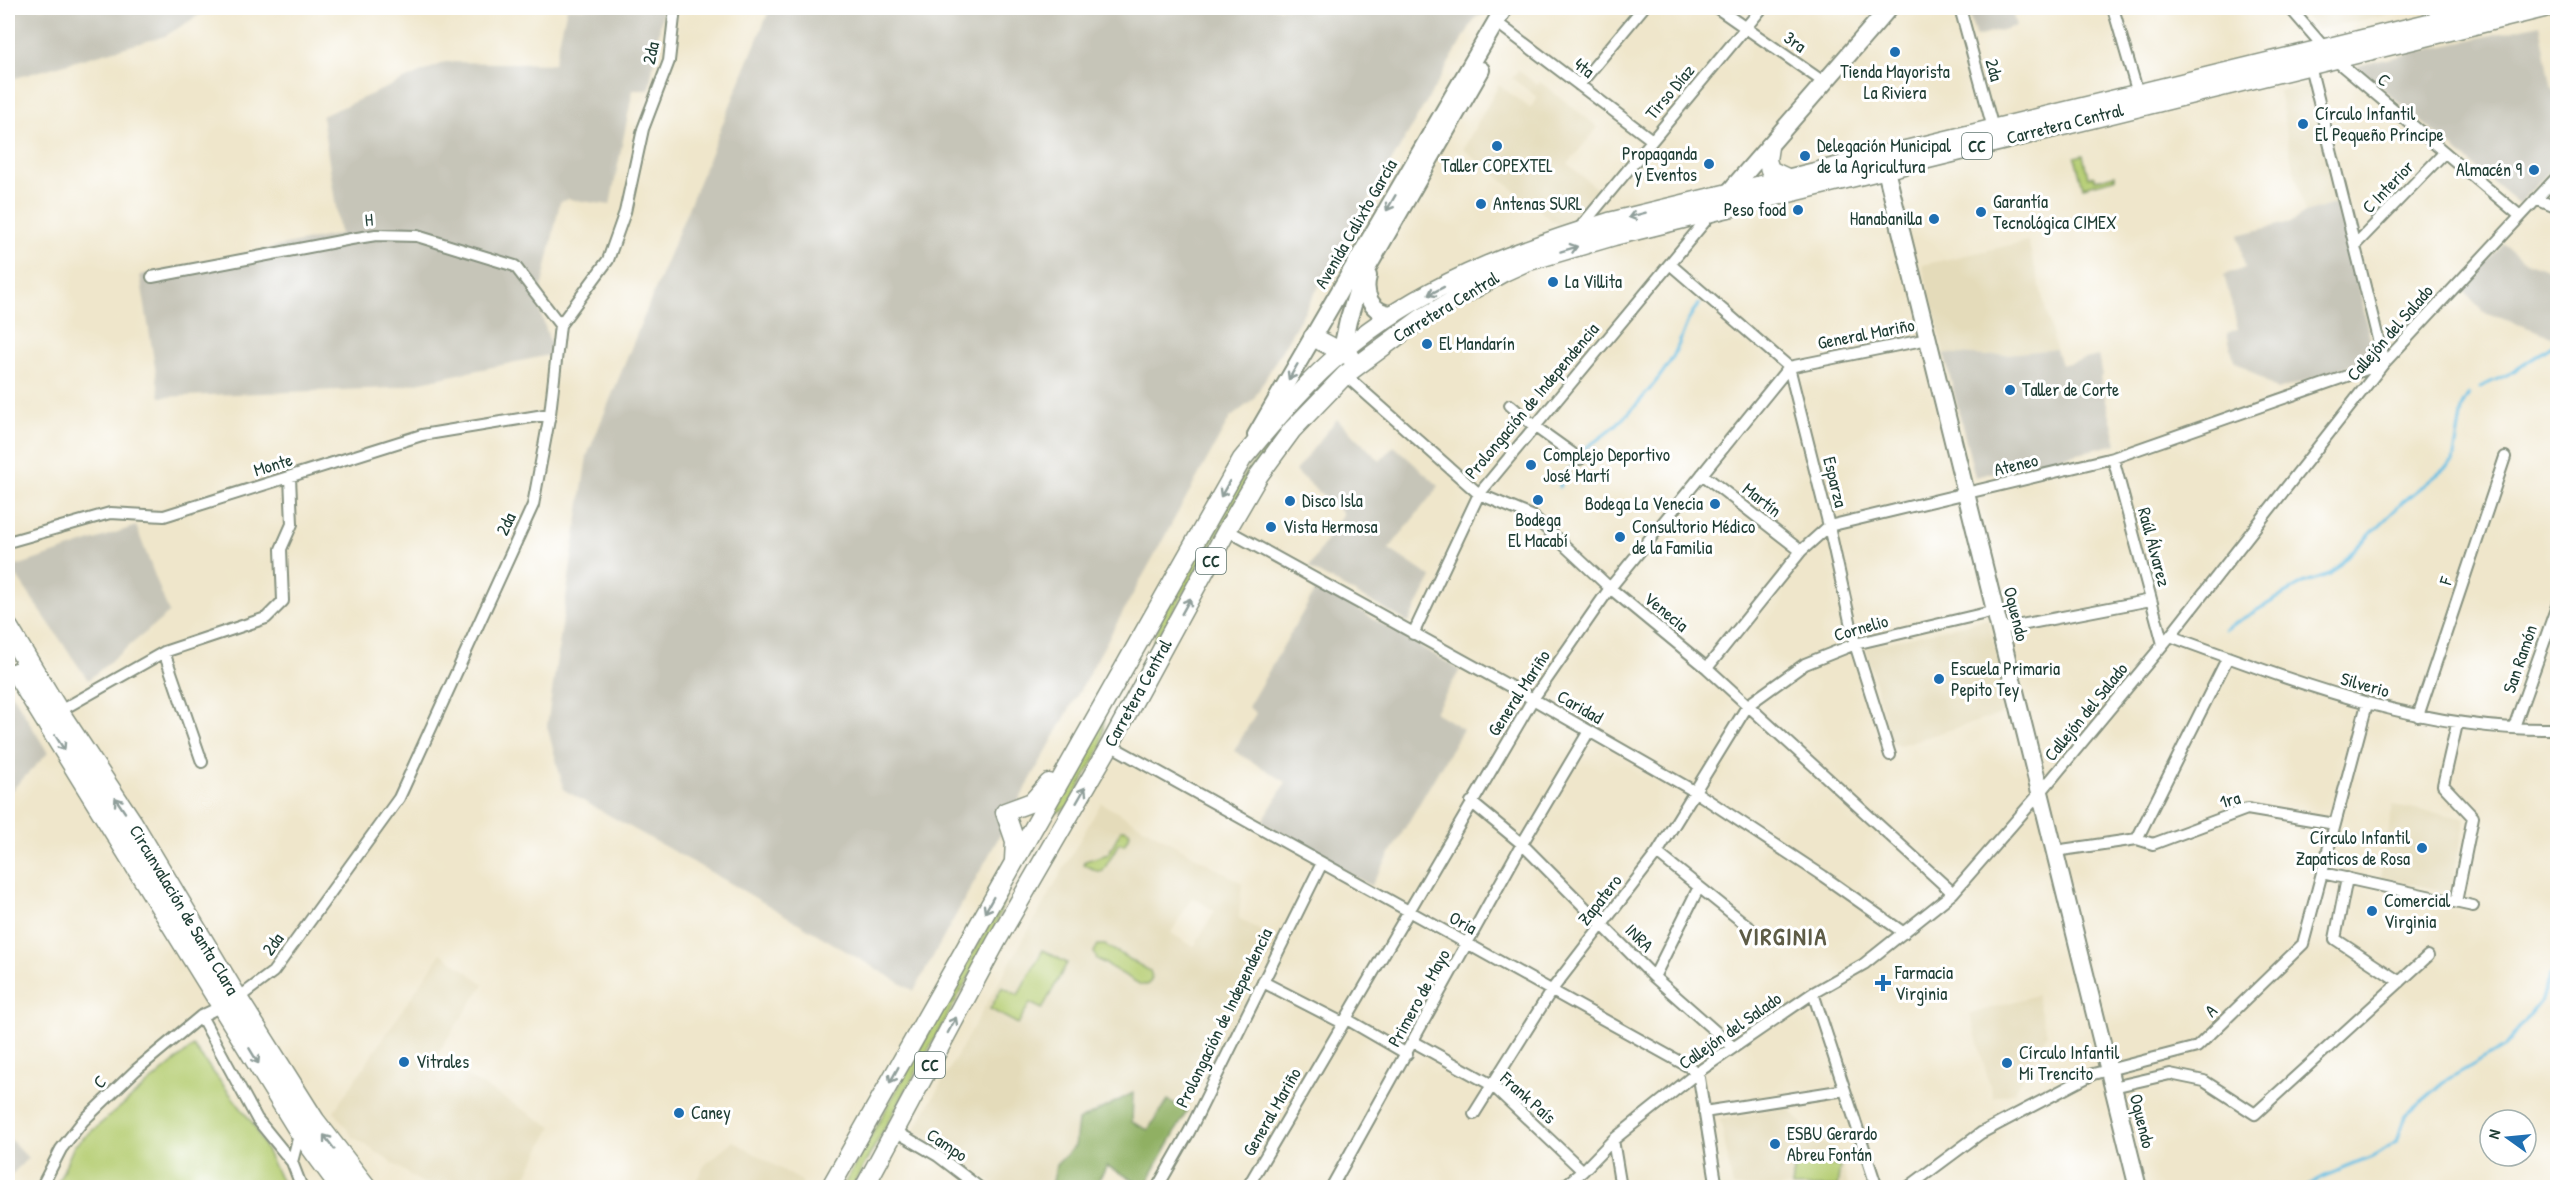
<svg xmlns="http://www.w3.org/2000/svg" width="2565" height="1195" font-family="'Patrick Hand',sans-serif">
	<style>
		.built { fill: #e4dbba; fill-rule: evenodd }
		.industrial { fill: #c6c5b8 }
		.green { fill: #b5cd72; stroke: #6a8553; stroke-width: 1.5 }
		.forest { fill: #90b064; stroke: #58764c; stroke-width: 1.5 }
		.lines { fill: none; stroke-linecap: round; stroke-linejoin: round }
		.stream { stroke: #65bee3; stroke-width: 3 }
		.street-casing { stroke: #879280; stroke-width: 14 }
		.secondary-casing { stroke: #879280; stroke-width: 20 }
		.primary-casing { stroke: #879280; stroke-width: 21 }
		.highway-casing { stroke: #879280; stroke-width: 24 }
		.street { stroke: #fff; stroke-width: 10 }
		.secondary { stroke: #fff; stroke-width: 16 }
		.primary { stroke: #fff; stroke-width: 18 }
		.highway { stroke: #fff; stroke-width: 21 }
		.oneway { stroke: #8f9e9a }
		.poi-dot { fill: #1f6fb2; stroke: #fff; stroke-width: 2 }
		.labels { text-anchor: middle; stroke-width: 6; stroke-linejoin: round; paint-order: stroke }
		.shield { fill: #fff; stroke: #627771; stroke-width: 1.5 }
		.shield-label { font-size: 16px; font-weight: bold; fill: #1f3d34 }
		.street-label { font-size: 18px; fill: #1f3d34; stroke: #fff }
		.poi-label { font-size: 18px; fill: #1f3d34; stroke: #fff; text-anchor: start }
		.district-label { font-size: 24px; font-weight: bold; letter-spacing: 1.5px; fill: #5e5c46; stroke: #fff }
	</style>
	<rect width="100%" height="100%" fill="#fff"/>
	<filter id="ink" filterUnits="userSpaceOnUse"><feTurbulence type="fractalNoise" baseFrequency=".0167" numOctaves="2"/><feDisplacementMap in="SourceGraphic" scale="12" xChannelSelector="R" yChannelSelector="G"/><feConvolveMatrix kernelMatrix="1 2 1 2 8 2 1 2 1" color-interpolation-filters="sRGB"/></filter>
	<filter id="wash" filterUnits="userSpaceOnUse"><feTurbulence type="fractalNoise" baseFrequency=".008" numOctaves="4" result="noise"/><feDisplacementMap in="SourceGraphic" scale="24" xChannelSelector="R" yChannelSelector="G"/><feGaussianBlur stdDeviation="1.35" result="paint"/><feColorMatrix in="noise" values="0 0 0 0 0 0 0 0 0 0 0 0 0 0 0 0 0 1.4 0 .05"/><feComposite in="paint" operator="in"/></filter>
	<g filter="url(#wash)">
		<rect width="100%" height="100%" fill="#efe6cb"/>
		<path class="built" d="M2299 8H2418L2317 30Z
			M1518 70 1537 85 1540 82 1598 127 1568 164 1603 194 1582 218 1559 226 1463 149 1499 85 1530 108 1538 98 1512 78Z
			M2311 83 2341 202 2305 213 2291 158 2279 91Z
			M2028 241 2056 349 1987 356 1944 353 1922 265Z
			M1988 619 2012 711 1900 745 1890 743 1866 647Z
			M1101 803 1242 883 1239 918 1278 942 1145 1186 1091 1155 1071 1187H998L914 1131ZM1192 897 1215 911 1194 947 1171 933Z
			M2393 805 2465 818 2451 892 2380 878Z
			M441 953 484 984 435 1057 552 1127 520 1187H428L352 1136 334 1111Z
			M2036 995 2047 1034 2014 1092 1993 1098 1970 1014Z
			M1788 1107 1810 1134 1841 1154 1848 1187H1733L1720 1119Z
			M733 1141 803 1182 799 1188 693 1187 704 1166Z"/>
		<path class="industrial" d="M8 8H211L165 36 8 80Z
			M567 8 663 9 649 90H633L610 205 568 199 560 202 538 305 554 354 392 388 160 397 140 275 340 234 322 116 445 62 554 64Z
			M770 8H1493L1490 12 1475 18 1253 400 1230 418 914 991 730 883 564 790 547 726 587 456Z
			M1967 8H2011L2016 26 1976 37Z
			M2540 24 2552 89 2557 94V163L2519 204 2356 66Z
			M2341 202 2374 357 2278 390 2234 360 2227 333 2238 329 2224 275 2245 267 2238 235 2291 222 2305 213Z
			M2504 244 2521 259 2557 273V338L2484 312 2461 288Z
			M2056 349 2061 365 2098 356 2103 376 2100 377 2117 444 1975 477 1944 353 1987 356Z
			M1337 419 1380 461 1394 446 1439 486 1389 549 1432 578 1408 622 1309 568 1343 513 1295 471Z
			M136 526 169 613 88 680 11 568Z
			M1318 586 1460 670 1435 712 1463 729 1371 886 1262 822 1286 782 1234 751 1256 713 1248 707Z
			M8 687 48 753 8 794Z
			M8 1137 28 1158 8 1178Z"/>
		<path class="green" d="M2083 155 2088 177 2094 176 2095 180 2115 175V179L2083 187 2075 157Z
			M1328 379 1260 461 1150 652 1162 615 1221 508 1266 445Z
			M1104 719 1102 746 1068 807 1051 816Z
			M1124 829 1129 831 1130 834 1124 845 1119 843 1103 871 1100 872 1084 865 1085 861 1108 854 1121 830Z
			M1006 894 993 934 852 1187 842 1188Z
			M1098 945H1105L1150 971C1153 977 1152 982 1146 985H1141L1097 959 1094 952Z
			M1043 950 1067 963 1042 1009 1030 1003 1018 1024 990 1009 1002 987 1018 995Z
			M193 1046 254 1125 284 1187H56L74 1146Z
			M1795 1160 1840 1166 1837 1187H1792Z"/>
		<path class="forest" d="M1133 1093 1132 1122 1148 1130 1168 1100 1187 1111 1145 1186 1107 1166 1094 1187H1052L1056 1165 1075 1146 1078 1121Z"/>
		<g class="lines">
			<path class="stream" d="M2480 387 2511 373 2558 342
				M1582 450C1617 429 1647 396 1670 362 1682 344 1684 320 1699 304
				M1559 487 1570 468
				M2225 629 2303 583 2330 574 2403 502 2453 462 2463 404 2469 394
				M2303 1188 2323 1177 2377 1155 2397 1142 2405 1115 2443 1082 2504 1047 2540 1002 2550 975 2558 969"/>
		</g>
	</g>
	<g filter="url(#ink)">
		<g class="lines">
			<g class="street-casing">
				<path id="street" d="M1717 8 1825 83
					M1960 8 1994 132
					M2113 8 2139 97
					M2290 8 2334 59 2519 215
					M2549 8 2558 15
					M1496 22 1652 140
					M1579 85 1643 8
					M2536 199 2558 208
					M1579 229 1762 8
					M2355 245 2444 153
					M1671 265 1789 367 1829 526 1855 644 1890 755
					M152 277 351 239 376 235 417 236 515 266 560 325
					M1345 375 1479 494 1534 517 1610 588 1707 668 1953 893
					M1510 405 1534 426 1580 459
					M2113 458 2163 644
					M1702 474 1801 551
					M1227 530 1533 699 1694 791 1823 876 1904 933
					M8 542 110 513 164 516 422 435 550 414
					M2000 629 2151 600
					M1413 634 1479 494 1711 214
					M2170 636C2296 682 2421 732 2558 729
					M164 652 202 762
					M1707 668 1801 551 1829 526 2113 458 2384 363 2309 62
					M58 712 164 652 266 618 283 601 281 549 292 524 290 477
					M2418 716 2505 457
					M2514 727 2558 603
					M1110 745 1698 1072 1717 1188
					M1471 802 1522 844 1654 977 1733 1047
					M2137 839 2228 657
					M2055 851 2137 839 2153 844 2247 809 2335 824
					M1657 853 1749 927
					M2322 873 2473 906
					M2347 878 2335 939 2400 982
					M2456 902 2473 817 2443 785 2457 724
					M1654 977 1699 887
					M1263 982 1339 1021H1350L1407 1054
					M1813 993 1877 1188
					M201 1016 257 1119 292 1162
					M1414 1042 1492 1085 1583 1171
					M2113 1087 2170 1074 2204 1081 2255 1114 2428 956
					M1704 1112 1845 1090
					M1474 1114 1551 991 1657 853 1748 705 1805 664 1855 644 1995 611
					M300 1131 292 1162 302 1188
					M895 1131 938 1156 980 1188
					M1613 1140 1621 1188
					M41 1188 61 1149 83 1121 136 1070 201 1016 237 999 273 972 399 798 533 505 550 414 560 325 608 260 625 212 643 129 669 61 675 8
					M1157 1188 1189 1132 1322 863
					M1247 1188 1533 699 1610 588 1789 367 1928 339
					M1331 1188 1522 844 1589 731
					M1562 1188 1583 1171 1613 1140 1698 1072 1813 993 1864 964 1953 893 2040 793 2170 636 2384 363 2558 176
					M1907 1188 1981 1133 2093 1074 2197 1047 2303 944 2367 704"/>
			</g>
			<g class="secondary-casing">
				<path id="secondary" d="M1883 158 2138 1188
					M1729 192 1889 8
					M1368 276C1363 294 1371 313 1392 314
					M1341 353 1348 321 1361 279 1481 70
					M1256 435 1504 8"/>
			</g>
			<g class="primary-casing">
				<path id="primary" d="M1769 147 1767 160 1770 170 1787 178 1788 181
					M1313 337 1351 357
					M1014 860 1015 841 1005 812 1032 802 1049 783
					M830 1188 1242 459C1273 423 1304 384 1341 353 1417 287 1514 251 1609 222L2490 8
					M864 1188 996 942 1110 745 1227 530 1259 475 1292 430 1345 375 1422 318 1504 272 1526 262 1614 236 2544 8"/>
			</g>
			<g class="highway-casing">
				<path id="highway" d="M8 629 58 712 131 822 237 999 314 1121 366 1188
					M17 673 300 1131 342 1188"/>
			</g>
			<use href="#street" class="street"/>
			<use href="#secondary" class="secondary"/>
			<use href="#primary" class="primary"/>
			<use href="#highway" class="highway"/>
		</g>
		<defs><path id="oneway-shaft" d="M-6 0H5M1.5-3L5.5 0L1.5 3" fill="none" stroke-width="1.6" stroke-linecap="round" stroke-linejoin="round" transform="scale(1.5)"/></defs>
		<g class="oneway">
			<use href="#oneway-shaft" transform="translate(1391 203) rotate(120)"/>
			<use href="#oneway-shaft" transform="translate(1637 215) rotate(165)"/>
			<use href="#oneway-shaft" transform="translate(1569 249) rotate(-17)"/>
			<use href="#oneway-shaft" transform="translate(1436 291) rotate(153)"/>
			<use href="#oneway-shaft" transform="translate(1293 372) rotate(120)"/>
			<use href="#oneway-shaft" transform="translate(1225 489) rotate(119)"/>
			<use href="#oneway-shaft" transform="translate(1186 606) rotate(-61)"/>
			<use href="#oneway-shaft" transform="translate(60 743) rotate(58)"/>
			<use href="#oneway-shaft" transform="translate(1081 795) rotate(-60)"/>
			<use href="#oneway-shaft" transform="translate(120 805) rotate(-124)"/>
			<use href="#oneway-shaft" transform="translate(989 905) rotate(119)"/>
			<use href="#oneway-shaft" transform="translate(952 1025) rotate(-62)"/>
			<use href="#oneway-shaft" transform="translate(254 1056) rotate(59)"/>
			<use href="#oneway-shaft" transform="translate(894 1075) rotate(119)"/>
			<use href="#oneway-shaft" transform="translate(329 1142) rotate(-127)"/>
		</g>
	</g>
	<g class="poi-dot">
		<circle cx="1895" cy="52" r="6"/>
		<circle cx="2303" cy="124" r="6"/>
		<circle cx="1497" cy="146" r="6"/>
		<circle cx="1805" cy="156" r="6"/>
		<circle cx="1709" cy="164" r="6"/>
		<circle cx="2534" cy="170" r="6"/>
		<circle cx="1481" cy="204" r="6"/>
		<circle cx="1798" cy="210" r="6"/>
		<circle cx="1981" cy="212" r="6"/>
		<circle cx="1934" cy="219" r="6"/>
		<circle cx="1553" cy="282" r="6"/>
		<circle cx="1427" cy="344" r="6"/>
		<circle cx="2010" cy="390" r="6"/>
		<circle cx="1531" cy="465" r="6"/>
		<circle cx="1538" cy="500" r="6"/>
		<circle cx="1290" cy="501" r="6"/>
		<circle cx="1715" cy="504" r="6"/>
		<circle cx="1271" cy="527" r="6"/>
		<circle cx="1620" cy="537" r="6"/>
		<circle cx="1939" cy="679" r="6"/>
		<circle cx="2422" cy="848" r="6"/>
		<circle cx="2372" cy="911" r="6"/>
		<path d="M1880 974h6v6h6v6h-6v6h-6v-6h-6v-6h6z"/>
		<circle cx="404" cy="1062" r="6"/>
		<circle cx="2007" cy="1063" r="6"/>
		<circle cx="679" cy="1113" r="6"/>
		<circle cx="1775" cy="1144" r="6"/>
	</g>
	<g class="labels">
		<g class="shield">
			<rect x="1962" y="133" width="30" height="26" rx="4.5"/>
			<rect x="1196" y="548" width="30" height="26" rx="4.5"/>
			<rect x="915" y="1052" width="30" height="26" rx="4.5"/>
		</g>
		<g class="shield-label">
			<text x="1977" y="152">CC</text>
			<text x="1211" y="567">CC</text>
			<text x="930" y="1071">CC</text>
		</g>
		<g class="street-label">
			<text transform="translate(1795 42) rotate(35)" y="6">3ra</text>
			<text transform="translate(651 53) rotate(-78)" y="6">2da</text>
			<text transform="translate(1584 68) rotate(37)" y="6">4ta</text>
			<text transform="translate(1994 70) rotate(75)" y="6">2da</text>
			<text transform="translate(2384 80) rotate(40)" y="6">C</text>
			<text transform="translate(1670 92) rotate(-50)" y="6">Tirso Díaz</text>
			<text transform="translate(2065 124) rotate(-14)" y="6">Carretera Central</text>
			<text transform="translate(2388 187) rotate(-46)" y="6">C Interior</text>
			<text transform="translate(369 220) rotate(-5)" y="6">H</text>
			<text transform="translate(1356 224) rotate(-60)" y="6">Avenida Calixto García</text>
			<text transform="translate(1446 307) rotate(-31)" y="6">Carretera Central</text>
			<text transform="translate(2390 333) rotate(-49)" y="6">Callejón del Salado</text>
			<text transform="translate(1866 334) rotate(-11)" y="6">General Mariño</text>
			<text transform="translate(1532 401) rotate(-50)" y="6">Prolongación de Independencia</text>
			<text transform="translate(273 465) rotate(-17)" y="6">Monte</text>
			<text transform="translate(2016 465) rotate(-14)" y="6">Ateneo</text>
			<text transform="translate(1835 482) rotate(76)" y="6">Esparza</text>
			<text transform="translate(1762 500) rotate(38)" y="6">Martín</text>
			<text transform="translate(506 524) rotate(-65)" y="6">2da</text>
			<text transform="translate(2154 547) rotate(75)" y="6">Raúl Álvarez</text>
			<text transform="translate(2446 581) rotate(-72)" y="6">F</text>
			<text transform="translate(1666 612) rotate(39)" y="6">Venecia</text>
			<text transform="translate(2016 614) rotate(76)" y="6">Oquendo</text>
			<text transform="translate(1861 628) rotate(-16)" y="6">Cornelio</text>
			<text transform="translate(2520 659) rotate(-71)" y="6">San Ramón</text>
			<text transform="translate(2365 685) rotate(16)" y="6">Silverio</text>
			<text transform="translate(1138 693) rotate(-61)" y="6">Carretera Central</text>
			<text transform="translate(1519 693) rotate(-57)" y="6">General Mariño</text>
			<text transform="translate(1580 707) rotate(30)" y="6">Caridad</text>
			<text transform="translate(2086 712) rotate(-51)" y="6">Callejón del Salado</text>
			<text transform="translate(2230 800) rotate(-16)" y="6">1ra</text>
			<text transform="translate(1600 900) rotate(-52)" y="6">Zapatero</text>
			<text transform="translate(184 910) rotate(59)" y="6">Circunvalación de Santa Clara</text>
			<text transform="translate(1463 923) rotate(29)" y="6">Oria</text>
			<text transform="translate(1639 938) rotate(45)" y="6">INRA</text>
			<text transform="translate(273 944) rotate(-54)" y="6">2da</text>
			<text transform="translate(1419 998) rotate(-61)" y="6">Primero de Mayo</text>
			<text transform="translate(2211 1011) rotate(-44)" y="6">A</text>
			<text transform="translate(1224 1018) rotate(-64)" y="6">Prolongación de Independencia</text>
			<text transform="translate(1730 1031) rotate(-35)" y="6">Callejón del Salado</text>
			<text transform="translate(100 1082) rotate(-44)" y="6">C</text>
			<text transform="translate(1528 1098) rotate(42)" y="6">Frank País</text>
			<text transform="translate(1272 1112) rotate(-60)" y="6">General Mariño</text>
			<text transform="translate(2142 1121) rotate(76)" y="6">Oquendo</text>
			<text transform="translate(947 1145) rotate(34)" y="6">Campo</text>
		</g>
		<g class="poi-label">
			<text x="1895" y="78" text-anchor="middle">Tienda Mayorista<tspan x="1895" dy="21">La Riviera</tspan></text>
			<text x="2315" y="120">Círculo Infantil<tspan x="2315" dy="21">El Pequeño Príncipe</tspan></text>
			<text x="1817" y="152">Delegación Municipal<tspan x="1817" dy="21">de la Agricultura</tspan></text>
			<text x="1697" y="160" text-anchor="end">Propaganda<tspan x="1697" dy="21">y Eventos</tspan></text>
			<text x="1497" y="172" text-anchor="middle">Taller COPEXTEL</text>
			<text x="2522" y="176" text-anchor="end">Almacén 9</text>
			<text x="1993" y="208">Garantía<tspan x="1993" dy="21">Tecnológica CIMEX</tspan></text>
			<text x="1493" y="210">Antenas SURL</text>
			<text x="1786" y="216" text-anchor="end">Peso food</text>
			<text x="1922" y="225" text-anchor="end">Hanabanilla</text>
			<text x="1565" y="288">La Villita</text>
			<text x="1439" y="350">El Mandarín</text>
			<text x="2022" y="396">Taller de Corte</text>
			<text x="1543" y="461">Complejo Deportivo<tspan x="1543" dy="21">José Martí</tspan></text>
			<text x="1302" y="507">Disco Isla</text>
			<text x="1703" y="510" text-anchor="end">Bodega La Venecia</text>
			<text x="1538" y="526" text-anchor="middle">Bodega<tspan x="1538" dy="21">El Macabí</tspan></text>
			<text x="1283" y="533">Vista Hermosa</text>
			<text x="1632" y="533">Consultorio Médico<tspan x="1632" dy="21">de la Familia</tspan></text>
			<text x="1951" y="675">Escuela Primaria<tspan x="1951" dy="21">Pepito Tey</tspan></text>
			<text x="2410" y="844" text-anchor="end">Círculo Infantil<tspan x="2410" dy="21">Zapaticos de Rosa</tspan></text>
			<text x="2384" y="907">Comercial<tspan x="2384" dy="21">Virginia</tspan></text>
			<text x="1895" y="979">Farmacia<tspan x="1895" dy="21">Virginia</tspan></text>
			<text x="2019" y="1059">Círculo Infantil<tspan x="2019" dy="21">Mi Trencito</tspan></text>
			<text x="416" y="1068">Vitrales</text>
			<text x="691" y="1119">Caney</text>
			<text x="1787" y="1140">ESBU Gerardo<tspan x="1787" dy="21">Abreu Fontán</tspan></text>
		</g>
		<g class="district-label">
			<text x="1783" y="945">VIRGINIA</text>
		</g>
	</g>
	<rect width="2565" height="1195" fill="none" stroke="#fff" stroke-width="30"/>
	<g transform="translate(2508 1138) rotate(285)"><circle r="28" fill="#ffffff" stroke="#a5b1ae" stroke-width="1.5"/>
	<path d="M0-4.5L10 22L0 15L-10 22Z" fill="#1f6fb2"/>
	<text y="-9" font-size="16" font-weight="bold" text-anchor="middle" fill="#1f3d34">N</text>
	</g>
</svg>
